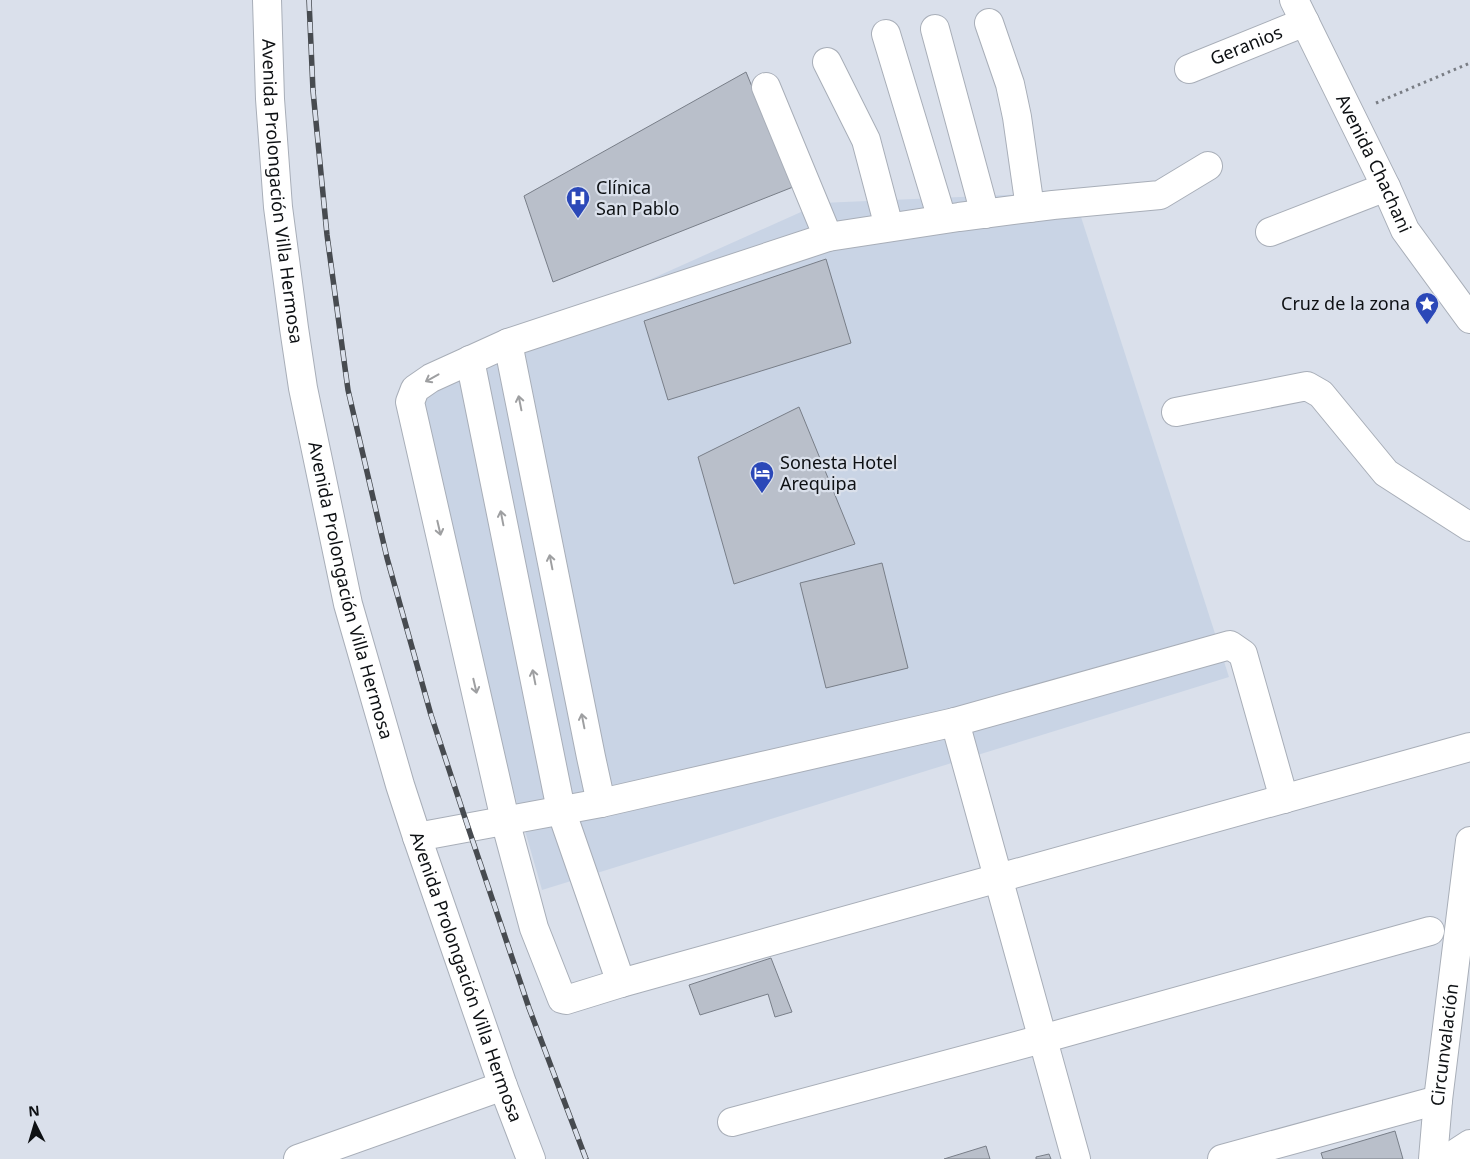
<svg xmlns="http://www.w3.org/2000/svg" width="1470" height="1159" font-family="'Noto Sans',sans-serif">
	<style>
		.built { fill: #c9d4e5 }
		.building { fill: #b9bfca; stroke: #787e88 }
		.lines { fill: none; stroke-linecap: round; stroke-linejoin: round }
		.minor-casing { stroke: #a8aeb8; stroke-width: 30 }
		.major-casing { stroke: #a8aeb8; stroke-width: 30 }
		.path { stroke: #797d84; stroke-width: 3; stroke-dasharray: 2.5 4; stroke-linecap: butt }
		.minor { stroke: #fff; stroke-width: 28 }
		.major { stroke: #fff; stroke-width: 28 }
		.rail-casing { stroke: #474b50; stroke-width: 5.5 }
		.rail { stroke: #dae0eb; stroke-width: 4; stroke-dasharray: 11; stroke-linecap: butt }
		.oneway { stroke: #9e9fa1 }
		.labels { text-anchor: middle; stroke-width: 4.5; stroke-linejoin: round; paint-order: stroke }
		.street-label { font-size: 18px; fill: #0d1013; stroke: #dae0eb }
		.poi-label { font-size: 18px; fill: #0d1013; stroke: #dae0eb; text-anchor: start }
	</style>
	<rect width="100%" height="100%" fill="#dae0eb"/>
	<path class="built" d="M1073 192 1229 677 542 890 399 392 821 203Z"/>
	<path class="building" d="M746 72 793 187 553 282 524 196Z
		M826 259 851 343 668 400 644 321Z
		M799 407 855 544 734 584 698 457Z
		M882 563 908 668 826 688 800 583Z
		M771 958 792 1012 775 1017 768 994 700 1015 689 985Z
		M1395 1131 1403 1159H1323L1321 1153Z
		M986 1146 990 1159H944Z
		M1049 1154 1051 1159H1036V1157Z"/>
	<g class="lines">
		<g class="minor-casing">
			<g id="minor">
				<path id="s1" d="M1294 0 1386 187 1405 230 1470 319"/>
				<path d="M989 23 1010 84 1017 117 1030 208"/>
				<path d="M935 29 985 214"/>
				<path d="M886 34 942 219"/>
				<path d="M827 62 866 140 889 227"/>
				<path id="s2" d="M1189 69 1305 22"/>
				<path d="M766 87 828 237"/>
				<path d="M1208 166 1160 195 1053 205 959 217 828 237 508 343 431 378 415 389 410 402 505 820 534 928 562 999 566 1000 621 983 1470 747"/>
				<path d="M1270 232 1386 187"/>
				<path d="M508 343 591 757 601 803"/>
				<path d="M470 360 561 810 621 983"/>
				<path d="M1176 412 1307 386 1321 394 1386 473 1470 527"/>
				<path d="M955 722 1076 1159"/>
				<path d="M417 837 601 803 955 722 1230 645 1243 654 1284 799"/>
				<path d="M732 1122 1042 1039 1430 931"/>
				<path d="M298 1159 503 1086"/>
				<path d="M1222 1159 1438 1100"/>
				<path id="s3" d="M1433 1159 1438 1100 1470 841"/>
				<path d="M1447 1159 1470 1144"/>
			</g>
		</g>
		<g class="major-casing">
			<g id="major">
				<path id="s4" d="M267 0 270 99 278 207 294 328 303 388 348 604 400 785 417 837 503 1086 531 1159"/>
			</g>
		</g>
		<path class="path" d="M1376 103 1470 63"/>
		<use href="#minor" class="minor"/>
		<use href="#major" class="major"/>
		<g class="rail-casing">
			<path id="rail" d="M309 0 313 91 327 235 348 390 387 558 431 715 468 827 529 1008 586 1159"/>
		</g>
		<use href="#rail" class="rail"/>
	</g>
	<defs><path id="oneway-shaft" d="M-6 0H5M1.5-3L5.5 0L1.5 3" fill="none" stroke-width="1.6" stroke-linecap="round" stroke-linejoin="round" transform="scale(1.25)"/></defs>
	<g class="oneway">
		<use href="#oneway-shaft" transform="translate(432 378) rotate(151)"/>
		<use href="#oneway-shaft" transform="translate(520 403) rotate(-101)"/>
		<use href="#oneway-shaft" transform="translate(502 518) rotate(-101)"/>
		<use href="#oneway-shaft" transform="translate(439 528) rotate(77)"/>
		<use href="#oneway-shaft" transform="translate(551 562) rotate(-101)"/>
		<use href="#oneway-shaft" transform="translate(534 677) rotate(-101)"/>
		<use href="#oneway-shaft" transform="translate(475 686) rotate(77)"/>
		<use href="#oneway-shaft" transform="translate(583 721) rotate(-101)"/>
	</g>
	<defs>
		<g id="hospital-pin" transform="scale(1.25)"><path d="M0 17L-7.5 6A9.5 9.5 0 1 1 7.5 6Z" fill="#2b48b8" stroke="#dae0eb"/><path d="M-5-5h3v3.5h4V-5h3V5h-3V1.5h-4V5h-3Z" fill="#fff"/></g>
		<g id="sight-pin" transform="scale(1.25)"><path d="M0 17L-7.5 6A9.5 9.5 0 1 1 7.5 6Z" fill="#2b48b8" stroke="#dae0eb"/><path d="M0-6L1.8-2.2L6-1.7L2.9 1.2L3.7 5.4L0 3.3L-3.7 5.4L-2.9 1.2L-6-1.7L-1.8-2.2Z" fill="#fff"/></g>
		<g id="hotel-pin" transform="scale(1.25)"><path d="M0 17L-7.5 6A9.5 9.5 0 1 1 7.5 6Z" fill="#2b48b8" stroke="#dae0eb"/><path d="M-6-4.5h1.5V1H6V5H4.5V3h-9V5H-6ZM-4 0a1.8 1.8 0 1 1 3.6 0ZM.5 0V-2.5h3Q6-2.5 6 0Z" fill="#fff"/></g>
	</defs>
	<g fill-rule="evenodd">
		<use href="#hospital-pin" x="578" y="198"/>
		<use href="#sight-pin" x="1427" y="304"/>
		<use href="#hotel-pin" x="762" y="473"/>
	</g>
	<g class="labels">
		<g class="street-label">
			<text dy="6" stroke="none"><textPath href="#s2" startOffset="62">Geranios</textPath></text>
			<text dy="6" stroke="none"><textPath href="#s1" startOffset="182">Avenida Chachani</textPath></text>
			<text dy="6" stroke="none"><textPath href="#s4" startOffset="192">Avenida Prolongación Villa Hermosa</textPath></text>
			<text dy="6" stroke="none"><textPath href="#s4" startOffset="598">Avenida Prolongación Villa Hermosa</textPath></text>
			<text dy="6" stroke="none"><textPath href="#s4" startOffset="1002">Avenida Prolongación Villa Hermosa</textPath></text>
			<text dy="6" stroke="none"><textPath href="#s3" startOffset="115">Circunvalación</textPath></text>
		</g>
		<g class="poi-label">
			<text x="596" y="194">Clínica<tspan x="596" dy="21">San Pablo</tspan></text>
			<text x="1410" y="310" text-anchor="end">Cruz de la zona</text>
			<text x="780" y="469">Sonesta Hotel<tspan x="780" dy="21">Arequipa</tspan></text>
		</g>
	</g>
	<g transform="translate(35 1124) rotate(355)" stroke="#dae0eb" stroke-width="4" paint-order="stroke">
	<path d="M0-4L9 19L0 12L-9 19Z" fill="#0d1013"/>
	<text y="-8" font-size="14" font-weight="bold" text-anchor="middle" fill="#0d1013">N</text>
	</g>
</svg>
